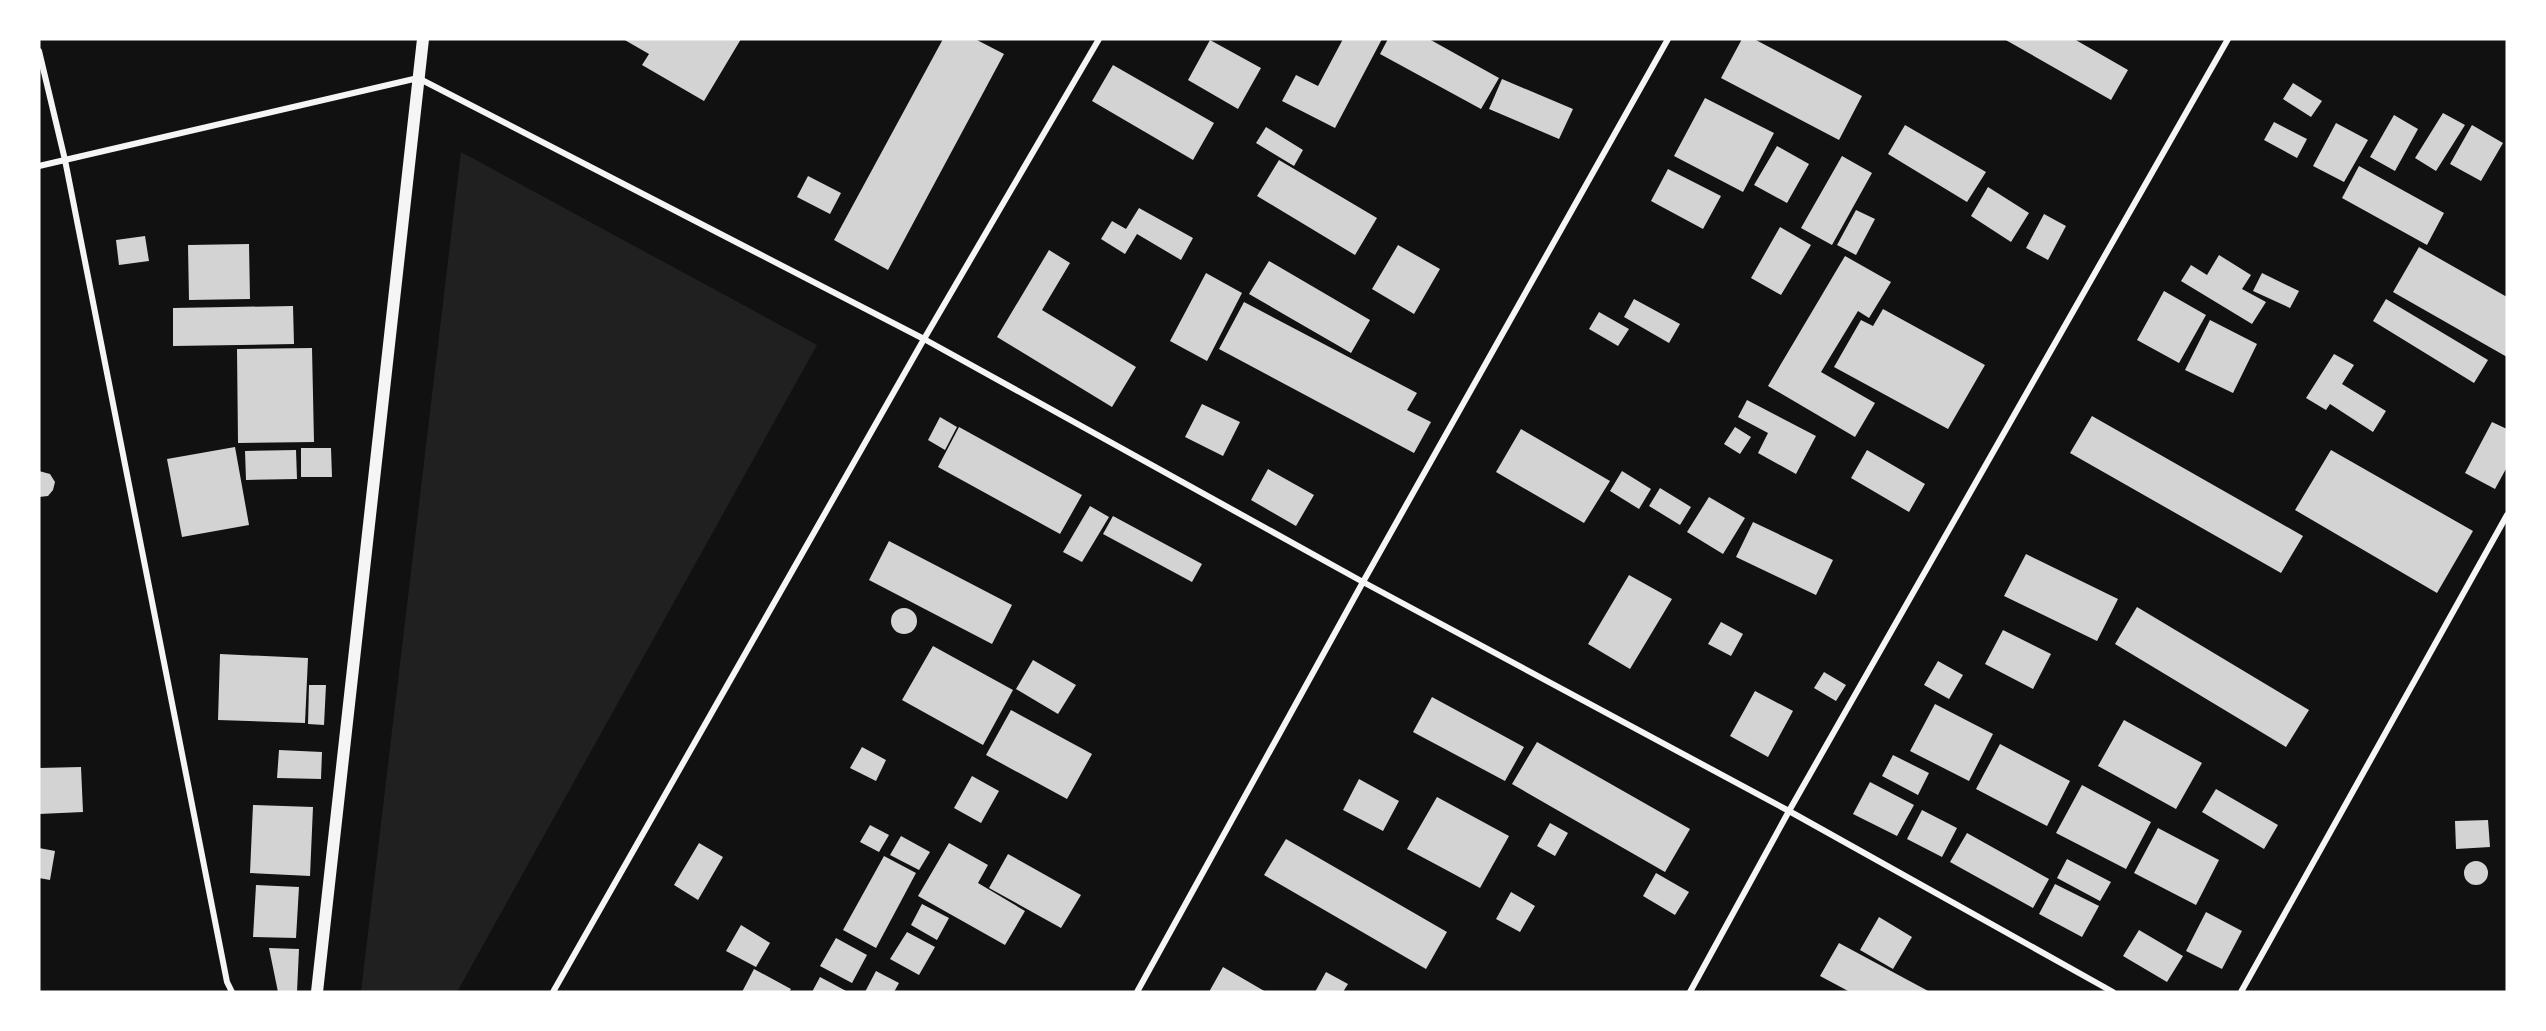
<svg xmlns="http://www.w3.org/2000/svg" width="2546" height="1031" font-family="'Titillium Web',sans-serif">
	<style>
		.green { fill: #202020 }
		.building { fill: #d3d3d3 }
		.lines { fill: none; stroke-linecap: round; stroke-linejoin: round }
		.minor { stroke: #f5f5f5; stroke-width: 6 }
		.secondary { stroke: #f5f5f5; stroke-width: 12 }
	</style>
	<rect width="100%" height="100%" fill="#111"/>
	<path class="green" d="M461 152 817 345 457 992H361Z"/>
	<path class="building" d="M623 39H741L704 101 642 65 649 54Z
		M943 39H975L1004 54 888 270 834 240Z
		M1343 39H1382L1335 128 1282 101 1296 75 1318 86Z
		M1388 39H1429L1499 78 1481 109 1380 54Z
		M1742 39H1754L1862 96 1839 140 1721 78Z
		M2004 39H2074L2128 70 2111 100Z
		M1210 40 1261 68 1238 109 1188 80Z
		M1113 65 1214 123 1193 160 1092 101Z
		M1502 79 1573 109 1559 139 1489 109Z
		M2293 83 2322 101 2311 117 2283 99Z
		M1705 98 1774 133 1743 192 1674 156Z
		M2443 113 2465 125 2436 171 2415 158Z
		M2394 115 2418 129 2395 171 2370 157Z
		M2274 122 2307 139 2297 158 2264 140Z
		M2336 123 2368 140 2344 182 2313 166Z
		M1905 125 1986 172 1967 202 1888 154Z
		M2472 125 2503 143 2481 181 2450 164Z
		M1266 127 1303 150 1294 166 1256 143Z
		M1777 146 1809 164 1787 203 1754 185Z
		M1842 156 1872 173 1832 245 1801 228Z
		M1279 160 1377 218 1355 255 1257 196Z
		M2359 166 2444 213 2427 245 2342 198Z
		M1668 169 1721 196 1703 229 1651 201Z
		M808 176 841 193 830 214 797 197Z
		M1988 187 2029 213 2011 242 1971 216Z
		M1139 208 1193 238 1181 260 1137 234 1125 254 1101 239 1112 221 1126 229Z
		M1856 210 1875 219 1856 255 1837 245Z
		M2044 214 2066 226 2048 260 2026 248Z
		M1780 227 1811 245 1781 295 1751 278Z
		M145 236 149 261 119 265 116 240Z
		M249 244 250 299 189 300 188 245Z
		M1398 245 1440 269 1414 314 1372 289Z
		M2419 247 2507 297V357L2393 292Z
		M1049 250 1070 263 1042 310 1136 367 1112 407 997 337Z
		M2219 255 2251 275 2242 289 2266 302 2252 324 2181 281 2191 265 2207 275Z
		M1845 256 1891 282 1869 318 1858 311 1821 372 1875 403 1855 437 1768 386Z
		M1269 261 1370 320 1351 353 1249 294Z
		M1206 273 1242 293 1207 361 1170 341Z
		M2262 273 2299 291 2290 308 2253 291Z
		M2164 291 2206 315 2179 363 2137 340Z
		M1634 299 1680 324 1669 343 1624 317Z
		M2386 299 2488 360 2474 383 2373 321Z
		M1244 302 1417 393 1407 410 1431 422 1414 453 1219 349Z
		M293 306 294 344 173 346V308Z
		M1883 309 1985 365 1948 429 1834 367 1861 320 1873 326Z
		M1599 312 1629 329 1618 346 1589 329Z
		M2210 320 2257 344 2233 393 2185 370Z
		M312 348 314 442 238 443 237 349Z
		M2334 354 2354 365 2342 384 2386 411 2373 432 2330 404 2326 410 2306 398Z
		M1747 400 1816 436 1796 474 1758 453 1768 433 1738 417Z
		M1202 404 1240 422 1223 456 1185 437Z
		M2092 416 2303 536 2281 573 2070 453Z
		M940 417 957 427 945 450 928 440Z
		M2492 422 2507 429V467L2495 489 2465 473Z
		M959 427 1082 495 1060 534 938 467Z
		M1735 427 1751 437 1740 454 1724 444Z
		M1521 429 1610 481 1584 523 1496 472Z
		M235 447 249 525 182 537 167 459Z
		M301 448H331L332 477H301Z
		M296 450 297 479 246 480 245 451Z
		M1867 450 1925 484 1909 512 1851 478Z
		M2331 450 2473 531 2437 593 2295 510Z
		M1268 469 1314 495 1296 526 1251 500Z
		M39 471 50 474 55 482 53 490 48 496 39 497Z
		M1622 471 1651 489 1639 509 1610 491Z
		M1660 488 1691 507 1680 525 1649 506Z
		M1709 497 1745 518 1723 554 1687 532Z
		M1090 506 1109 517 1082 562 1063 552Z
		M1113 516 1202 564 1192 582 1103 534Z
		M1753 522 1833 560 1816 595 1736 557Z
		M889 541 1012 605 992 644 869 580Z
		M2026 554 2118 599 2097 641 2004 596Z
		M1629 575 1672 599 1630 669 1588 644Z
		M2137 607 2309 710 2286 747 2115 644Z
		M891 621a13 13 0 1 1 26 0a13 13 0 1 1-26 0Z
		M1721 622 1743 634 1731 656 1708 644Z
		M2003 630 2051 654 2033 689 1985 664Z
		M933 646 1013 690 983 745 902 700Z
		M220 654 308 658 305 723 218 720Z
		M1033 660 1076 685 1058 714 1016 689Z
		M1938 661 1963 675 1949 699 1924 685Z
		M1824 672 1846 685 1836 701 1814 688Z
		M309 685H326L324 725 308 724Z
		M1755 691 1793 711 1768 757 1730 736Z
		M1432 697 1524 747 1505 781 1413 732Z
		M1935 704 1993 734 1969 781 1910 751Z
		M1011 710 1092 754 1067 799 986 755Z
		M2124 720 2202 763 2176 809 2098 766Z
		M1537 742 1690 829 1665 872 1512 784Z
		M2000 744 2070 781 2047 826 1976 789Z
		M862 747 886 760 876 781 850 768Z
		M279 750 322 752 321 779 277 778Z
		M1893 755 1929 773 1918 795 1882 776Z
		M81 767 83 812 39 814V768Z
		M972 776 999 791 981 823 954 808Z
		M1359 779 1399 801 1383 831 1343 810Z
		M1870 782 1914 805 1897 836 1853 814Z
		M2082 785 2151 822 2126 869 2056 833Z
		M2216 789 2278 825 2264 849 2202 812Z
		M1437 797 1509 836 1480 888 1407 849Z
		M253 805 313 807 310 876 250 873Z
		M1922 810 1957 828 1942 857 1907 839Z
		M2488 820 2490 847 2456 849 2455 821Z
		M1550 823 1568 833 1555 856 1537 846Z
		M870 825 889 835 879 852 860 842Z
		M2158 828 2219 860 2196 905 2134 873Z
		M1967 833 2049 879 2033 908 1950 862Z
		M901 836 930 852 919 870 890 855Z
		M1286 839 1447 932 1426 969 1264 875Z
		M699 843 723 857 698 900 674 885Z
		M949 843 988 865 978 883 1025 911 1005 945 918 896Z
		M39 848 55 851 50 880 39 878Z
		M1008 854 1081 895 1061 928 989 888Z
		M884 856 916 873 876 948 843 930Z
		M2067 859 2111 882 2100 901 2057 878Z
		M2464 873a12 12 0 1 1 24 0a12 12 0 1 1-24 0Z
		M1656 873 1689 892 1675 915 1643 896Z
		M2055 884 2099 906 2082 937 2039 914Z
		M256 885 299 887 296 938 253 937Z
		M1511 892 1535 906 1520 932 1496 919Z
		M922 904 949 918 937 940 911 925Z
		M2206 912 2242 931 2222 969 2186 951Z
		M1879 917 1912 937 1893 969 1860 950Z
		M741 925 770 943 756 967 726 951Z
		M2139 930 2183 956 2167 982 2123 956Z
		M907 932 935 947 919 975 890 959Z
		M836 938 867 955 852 983 820 966Z
		M1839 943 1930 992H1850L1820 976Z
		M269 948 299 949 297 992H278Z
		M1223 967 1266 992H1209Z
		M754 969 791 989 789 992H742Z
		M876 971 899 983 894 992H865Z
		M1326 972 1348 984 1343 992H1315Z
		M820 977 848 992H812Z"/>
	<g class="lines">
		<path class="minor" d="M39 51 65 160 227 982 232 992
			M39 166 418 78 924 339 1363 582 1789 811 2113 992
			M553 992 924 339 1099 39
			M1137 992 1363 582 1668 39
			M1690 992 1789 811 2228 39
			M2241 992 2507 515"/>
		<path class="secondary" d="M317 992 423 39"/>
	</g>
	<rect width="2546" height="1031" fill="none" stroke="#ffffff" stroke-width="81"/>
</svg>
